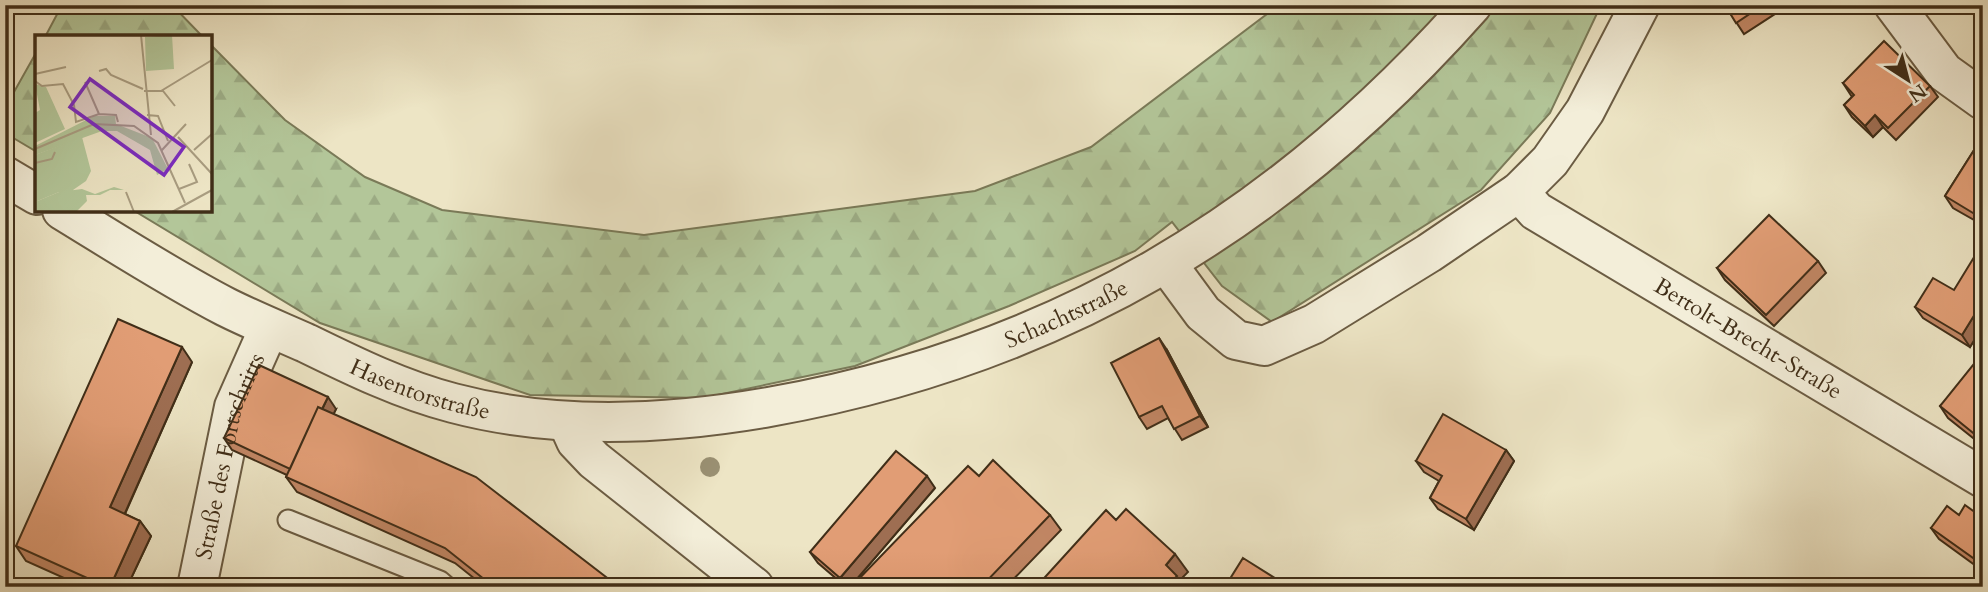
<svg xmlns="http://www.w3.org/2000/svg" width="1988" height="592" font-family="Cardo,serif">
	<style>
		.forest { fill: url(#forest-firs); stroke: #7a7a58; stroke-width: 2 }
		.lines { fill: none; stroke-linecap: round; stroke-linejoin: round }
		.service-casing { stroke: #6b5c43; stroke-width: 23 }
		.minor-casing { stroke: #6b5c43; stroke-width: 42 }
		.service { stroke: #f3eed9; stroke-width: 19 }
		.minor { stroke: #f3eed9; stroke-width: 38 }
		.tree { fill: #9a9174 }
		.wall { fill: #c28765; stroke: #402e18; stroke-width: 2 }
		.shaded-wall { fill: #9e6e52; stroke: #402e18; stroke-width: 2 }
		.building { fill: #e19d75; stroke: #402e18; stroke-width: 2 }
		.labels { text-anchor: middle; stroke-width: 6; stroke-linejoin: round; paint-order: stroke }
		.street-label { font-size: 23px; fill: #402e18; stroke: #f3eed9 }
		.inset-road { fill: none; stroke: #a89c80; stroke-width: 2 }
		.view { fill: #7b2cbf; fill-opacity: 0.15; stroke: #7b2cbf; stroke-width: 3.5 }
		.inset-edge { fill: none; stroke: #402e18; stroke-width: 3.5 }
	</style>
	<defs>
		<pattern id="forest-firs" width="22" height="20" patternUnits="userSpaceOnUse" patternTransform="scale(1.75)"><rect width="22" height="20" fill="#b3c699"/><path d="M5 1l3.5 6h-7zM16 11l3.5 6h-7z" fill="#9baa83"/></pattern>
	</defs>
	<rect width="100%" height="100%" fill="#ede5c5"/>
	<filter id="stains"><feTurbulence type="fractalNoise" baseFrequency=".00286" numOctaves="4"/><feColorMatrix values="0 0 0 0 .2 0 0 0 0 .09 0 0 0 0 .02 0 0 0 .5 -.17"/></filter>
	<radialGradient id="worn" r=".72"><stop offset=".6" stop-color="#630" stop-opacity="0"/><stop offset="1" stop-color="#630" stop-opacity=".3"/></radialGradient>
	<path class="forest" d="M62 5H172L203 37H45Z
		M1279 5H1601L1550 113 1481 190 1272 322 1222 286 1172 222 1135 251 1009 306 855 366 703 398 530 395 320 323 133 210H210V44L285 120 365 177 442 210 644 235 975 191 1091 147Z
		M37 51V152L5 133V108Z"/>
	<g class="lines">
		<g class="service-casing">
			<path id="service" d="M288 520 440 581 447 587"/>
		</g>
		<g class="minor-casing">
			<g id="minor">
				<path d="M1894 5 1944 72 1983 100"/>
				<path d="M5 176 37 195"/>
				<path id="s1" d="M1519 192 1536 211 1983 478"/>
				<path id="s2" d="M62 210C116 243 170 278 226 307 252 320 279 331 306 343 353 366 402 390 453 403 555 430 666 425 769 407 1056 356 1279 223 1472 5"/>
				<path d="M1167 264 1203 313 1236 340 1264 346 1314 324 1429 253 1519 192 1550 161 1585 111 1640 5"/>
				<path d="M567 421 576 441 594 460 754 587"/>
				<path id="s3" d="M197 587 234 407 269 328"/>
			</g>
		</g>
		<use href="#service" class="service"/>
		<use href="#minor" class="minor"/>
	</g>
	<circle class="tree" cx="710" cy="467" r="10"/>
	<path class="wall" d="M1725 5H1789L1744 34Z
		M1843 83 1930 86 1938 97 1896 140 1883 127 1873 137 1852 117 1844 105 1852 97Z
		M1983 136V225L1953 208 1945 196Z
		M1983 259V326L1970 347 1923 318 1915 307 1954 290Z
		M1818 261 1826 273 1774 326 1725 280 1717 268Z
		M1167 350 1208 427 1182 440 1168 418 1147 429 1139 417Z
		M192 362 125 514 140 521 151 536 127 587H84L26 561 16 546Z
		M1983 364V446L1948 418 1940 406Z
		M336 409 333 414 619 587H485L455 563 297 492 286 477 287 475 232 450 224 438Z
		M1506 450 1514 461 1474 530 1438 509 1430 498 1439 481 1424 472 1416 461Z
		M979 476 1050 515 1061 530 1006 587H851Z
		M935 488 850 587H846L818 563 810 552Z
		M1959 515 1983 518V571L1939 539 1931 528Z"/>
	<path class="shaded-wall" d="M1875 115 1883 127 1873 137 1865 126Z
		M1983 301V326L1970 347 1962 335Z
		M1159 338 1167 350 1208 427 1200 416Z
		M182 347 192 362 121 522 110 507Z
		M328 397 336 409 302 482 294 470Z
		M1506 450 1514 461 1474 530 1466 519Z
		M927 476 935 488 850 587H847L840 578Z
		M140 521 151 536 127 587H110Z
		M1175 554 1188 572 1180 580 1185 587H1167L1166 565Z"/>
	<path class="building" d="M1725 5H1763L1736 23Z
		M1884 41 1930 86 1888 128 1875 115 1865 126 1844 105 1854 95 1843 83Z
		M1983 136V219L1945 196Z
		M1769 215 1818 261 1766 315 1717 268Z
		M1976 254 1983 259V301L1962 335 1915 307 1933 278 1954 290Z
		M118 319 182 347 110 507 140 521 110 587H107L16 546Z
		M1159 338 1200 416 1174 429 1162 406 1139 417 1111 363Z
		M1977 360 1983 364V441L1940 406Z
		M259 365 328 397 322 409 318 407 290 469 224 438Z
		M318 407 476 477 619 587H494L445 548 286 477Z
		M1443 414 1506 450 1466 519 1430 498 1442 476 1416 461Z
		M896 451 927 476 840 578 810 552Z
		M993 460 1050 515 981 587H851L968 466 979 476Z
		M1965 505 1983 518V565L1931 528 1947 506 1959 515Z
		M1126 509 1175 554 1166 565 1177 576 1167 587H1036L1106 510 1116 520Z
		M1243 558 1289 587H1237L1228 582Z
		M405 581 415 587H402Z"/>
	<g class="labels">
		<g class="street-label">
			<text dy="8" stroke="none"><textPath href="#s2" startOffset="1068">Schachtstraße</textPath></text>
			<text dy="8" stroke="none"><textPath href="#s1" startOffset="273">Bertolt-Brecht-Straße</textPath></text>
			<text dy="8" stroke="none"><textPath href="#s2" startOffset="402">Hasentorstraße</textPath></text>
			<text dy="8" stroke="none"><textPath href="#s3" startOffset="135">Straße des Fortschritts</textPath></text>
		</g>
	</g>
	<g transform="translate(35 35)">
		<rect width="177" height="177" fill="#ede5c5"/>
		<path d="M79 152 89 155H75L65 160H51L52 166 41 177H0V167L24 157 47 154 60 159Z" fill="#b3c699"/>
		<path d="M59 81H80L81 89 117 103 133 134 122 140 115 115 82 96H67L0 120V111Z" fill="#b3c699"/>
		<path d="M137 0 139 34 111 36 110 2ZM0 49 11 52 30 94 0 108V78L5 75ZM47 102 56 136 51 146 38 155 44 172 34 175 24 157 0 167V120Z" fill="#b3c699"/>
		<path class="inset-road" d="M106 0 116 100M64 36 71 34 76 40 108 54M0 39 31 32M0 46 7 51 28 49 39 70 41 87 64 79 81 80 83 87M50 47 64 79M109 56H128L140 71M126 56 177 25M112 80 123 81 133 106M143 102 177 139M0 114 59 89 99 91 123 108 150 168M127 115 151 89M159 115 177 99M0 128 17 124 20 117M144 154 162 147 154 129M91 157 99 177M137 177 177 155"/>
		<path class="view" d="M55 44 149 112 129 140 35 72Z"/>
		<rect width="177" height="177" class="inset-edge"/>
	</g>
	<rect width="1988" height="592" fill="none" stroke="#ede5c5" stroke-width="28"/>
	<rect x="7" y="7" width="1974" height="578" fill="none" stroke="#402e18" stroke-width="3.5"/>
	<rect x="14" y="14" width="1960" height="564" fill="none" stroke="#402e18" stroke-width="2"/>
	<g transform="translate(1908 80) rotate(144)" stroke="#f3eed9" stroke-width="5" paint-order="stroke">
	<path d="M0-5L12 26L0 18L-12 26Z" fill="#402e18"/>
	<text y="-10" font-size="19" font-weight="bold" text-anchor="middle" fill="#402e18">N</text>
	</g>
	<rect width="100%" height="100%" filter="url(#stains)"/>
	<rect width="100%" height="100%" fill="url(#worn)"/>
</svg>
